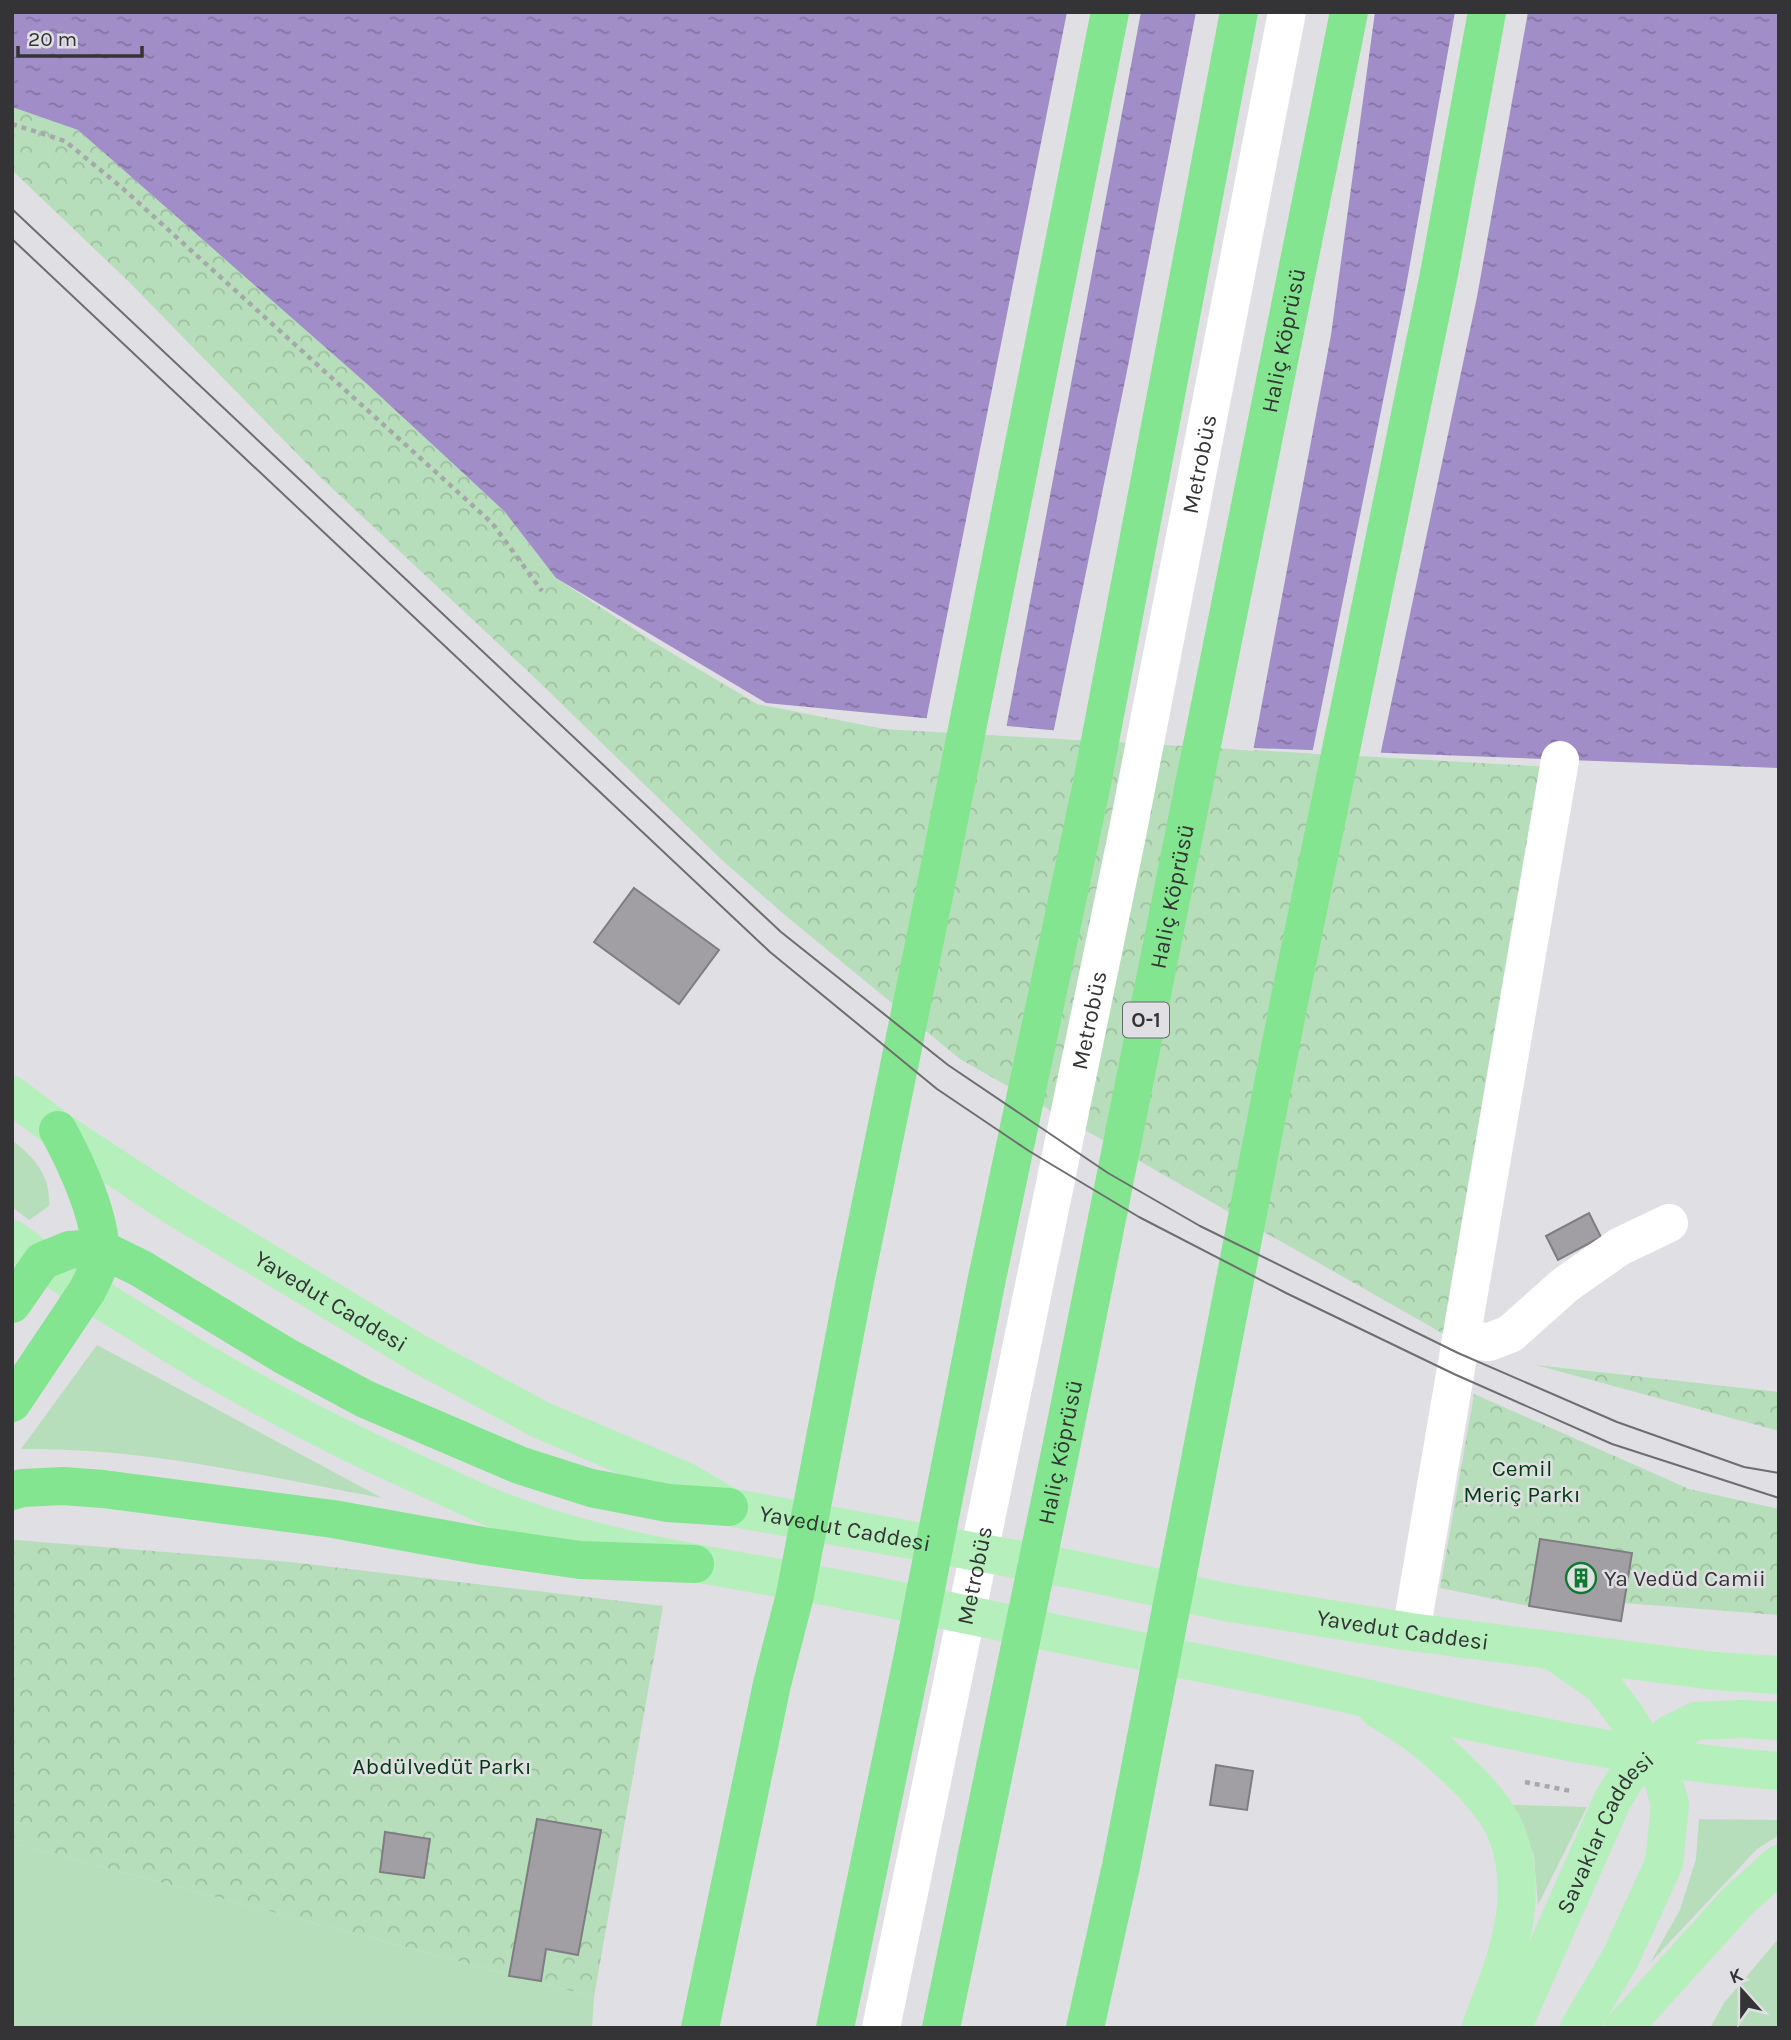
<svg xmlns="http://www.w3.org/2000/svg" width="1791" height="2040" font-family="Karla,sans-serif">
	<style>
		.grass { fill: #b7deba }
		.forest { fill: url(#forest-crowns) }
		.water { fill: url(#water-ripples) }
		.pier { fill: #e0dfe3 }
		.building { fill: #a19fa4; stroke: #7e7d81; stroke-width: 2 }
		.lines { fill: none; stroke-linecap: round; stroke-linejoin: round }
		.path { stroke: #a8a7ab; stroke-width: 4.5; stroke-dasharray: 5 5; stroke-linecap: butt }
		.minor { stroke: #fff; stroke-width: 38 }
		.major { stroke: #b5efbc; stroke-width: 38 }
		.highway { stroke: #83e590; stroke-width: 38 }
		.tram { stroke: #6e6d6f; stroke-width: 2 }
		.labels { text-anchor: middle; stroke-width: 5; stroke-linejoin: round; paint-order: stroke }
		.shield { fill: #e0dfe3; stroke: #686769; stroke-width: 2 }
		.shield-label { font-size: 21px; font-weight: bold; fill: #343335 }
		.street-label { font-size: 23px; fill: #343335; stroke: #e0dfe3 }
		.park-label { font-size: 23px; fill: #003c10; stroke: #e0dfe3 }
		.poi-label { font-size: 23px; fill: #343335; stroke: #e0dfe3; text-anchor: start }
	</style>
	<defs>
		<pattern id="forest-crowns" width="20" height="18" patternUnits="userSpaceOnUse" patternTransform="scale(1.75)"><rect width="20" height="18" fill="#b7deba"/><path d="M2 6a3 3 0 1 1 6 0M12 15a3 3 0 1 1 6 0" fill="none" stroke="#9ebfa0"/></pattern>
		<pattern id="water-ripples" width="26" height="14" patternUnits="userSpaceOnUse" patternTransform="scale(1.75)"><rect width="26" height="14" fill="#a18dc7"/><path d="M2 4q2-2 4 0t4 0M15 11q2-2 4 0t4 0" fill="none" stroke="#8474a2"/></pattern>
	</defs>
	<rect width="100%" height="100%" fill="#e0dfe3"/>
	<path class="grass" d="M12 1140C35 1158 51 1176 49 1206L29 1220 12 1207Z
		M97 1345 382 1498C263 1476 142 1447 21 1449Z
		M1513 1805 1587 1807 1538 1905 1534 1856Z
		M1699 1819 1779 1820V1835L1757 1849 1650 1963 1680 1910 1696 1859Z
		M12 1843 594 1997 592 2028H12Z
		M1779 1938V2028H1710L1724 2003Z"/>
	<path class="forest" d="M12 107 78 130 367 384 461 471 505 512 556 578 655 643 757 704 884 729 1551 767 1456 1341 960 1059 786 916 723 861 535 678 318 475 128 281 12 170Z
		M1536 1365 1779 1392V1431Z
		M1474 1394 1689 1489 1779 1509V1615L1624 1603 1632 1553 1540 1539 1529 1606 1440 1588Z
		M16 1540 290 1562 663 1606 594 1997 12 1843V1541Z"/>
	<path class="water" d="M12 12H1779V768L1228 747 766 703 556 578 505 512 461 471 367 384 78 130 12 107Z"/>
	<path class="pier" d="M1067 12H1141L1006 729 926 721Z
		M1196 12H1375L1331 335 1253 751 1053 734 1129 361Z
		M1455 12H1528L1477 297 1380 756 1312 754 1405 292Z"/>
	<path class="building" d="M634 888 719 950 679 1004 594 942Z
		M1589 1213 1601 1237 1558 1260 1546 1236Z
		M1540 1539 1632 1553 1621 1621 1529 1606Z
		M1216 1765 1253 1771 1247 1810 1210 1805Z
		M537 1819 601 1830 578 1955 546 1949 541 1981 509 1976Z
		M385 1832 430 1839 424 1878 380 1872Z"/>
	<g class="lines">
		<path class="path" d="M12 124 65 141 120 186 492 523 542 591
			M1525 1782 1571 1791"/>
		<g class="minor">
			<path d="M1461 1340 1489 1342 1510 1334 1565 1285 1619 1247 1669 1223"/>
			<path d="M1411 1632 1560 760"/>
			<path id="s1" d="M881 2028 1127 835 1287 12"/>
		</g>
		<g class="major">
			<path id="s2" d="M12 1095 58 1130 175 1207 419 1354 541 1420 687 1482 729 1507 1076 1570 1225 1602 1411 1632 1714 1671 1779 1675"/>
			<path d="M12 1239C52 1269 94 1296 137 1322 229 1381 325 1433 426 1478 451 1489 476 1502 503 1512 613 1555 734 1568 850 1591 978 1616 1107 1645 1235 1670 1416 1706 1594 1758 1779 1771"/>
			<path d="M1556 1653 1602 1685 1625 1715 1662 1777 1670 1804 1664 1863 1621 1957 1579 2028"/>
			<path d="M1378 1709C1407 1725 1435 1747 1459 1771 1476 1787 1492 1804 1503 1825 1535 1892 1505 1965 1480 2028"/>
			<path id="s3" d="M1512 2028 1613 1799 1628 1775 1649 1757 1668 1735 1696 1721 1742 1719 1779 1721"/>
			<path d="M1623 2028 1738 1901 1779 1864"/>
		</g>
		<g class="highway">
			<path d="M12 1304 42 1261 69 1250 99 1248 140 1268 285 1356 365 1399 519 1465 591 1488 668 1503 729 1507"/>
			<path d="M12 1403 87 1291C92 1281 98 1271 100 1260 104 1222 76 1163 58 1130"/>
			<path d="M12 1491 22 1488 63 1486 103 1489 333 1519 483 1546 580 1560 695 1564"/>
			<path d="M700 2028 772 1684 795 1595 855 1281 927 930 1110 12"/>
			<path d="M835 2028 912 1660 986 1283 1092 783 1239 12"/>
			<path id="s4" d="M941 2028 1061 1448 1349 12"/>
			<path d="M1085 2028 1121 1866 1289 1002 1439 274 1487 12"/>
		</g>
		<path class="tram" d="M12 209 781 932 948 1065 1108 1173 1200 1226 1458 1353 1617 1422 1744 1467 1779 1473
			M12 239 770 952 937 1089 1029 1151 1139 1217 1286 1293 1454 1374 1612 1444 1779 1498"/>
	</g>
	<defs>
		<g id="building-ring" transform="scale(1.575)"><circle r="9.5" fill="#e0dfe3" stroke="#0e7a2e" stroke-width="1.5"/><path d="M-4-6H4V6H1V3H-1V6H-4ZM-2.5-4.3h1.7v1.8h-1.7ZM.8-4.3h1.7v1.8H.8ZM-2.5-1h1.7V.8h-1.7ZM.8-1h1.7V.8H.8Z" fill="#0e7a2e"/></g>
	</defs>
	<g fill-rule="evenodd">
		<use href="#building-ring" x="1581" y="1578"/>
	</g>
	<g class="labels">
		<rect class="shield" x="1123" y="1002.5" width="46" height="35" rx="5"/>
		<g class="shield-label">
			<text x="1146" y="1027">O-1</text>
		</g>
		<g class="street-label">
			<text dy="8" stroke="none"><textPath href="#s4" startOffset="1722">Haliç Köprüsü</textPath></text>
			<text dy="8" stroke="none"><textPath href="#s1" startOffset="1596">Metrobüs</textPath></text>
			<text dy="8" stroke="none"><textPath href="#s4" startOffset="1155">Haliç Köprüsü</textPath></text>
			<text dy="8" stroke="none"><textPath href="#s1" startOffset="1029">Metrobüs</textPath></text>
			<text dy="8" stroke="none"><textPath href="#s2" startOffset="380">Yavedut Caddesi</textPath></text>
			<text dy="8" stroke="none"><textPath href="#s4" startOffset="588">Haliç Köprüsü</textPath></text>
			<text dy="8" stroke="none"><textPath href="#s2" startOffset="947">Yavedut Caddesi</textPath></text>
			<text dy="8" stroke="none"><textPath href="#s1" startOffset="462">Metrobüs</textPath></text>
			<text dy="8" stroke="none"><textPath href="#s2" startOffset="1514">Yavedut Caddesi</textPath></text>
			<text dy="8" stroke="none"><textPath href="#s3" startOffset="217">Savaklar Caddesi</textPath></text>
		</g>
		<g class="park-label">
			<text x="1522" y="1476">Cemil<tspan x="1522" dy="26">Meriç Parkı</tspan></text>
			<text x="442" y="1774">Abdülvedüt Parkı</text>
		</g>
		<g class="poi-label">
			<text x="1604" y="1586">Ya Vedüd Camii</text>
		</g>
	</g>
	<rect width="1791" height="2040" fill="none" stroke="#343335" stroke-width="28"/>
	<g transform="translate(1742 1991) rotate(339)" stroke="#e0dfe3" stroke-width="5" paint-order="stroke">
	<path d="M0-5L12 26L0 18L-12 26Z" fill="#343335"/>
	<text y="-10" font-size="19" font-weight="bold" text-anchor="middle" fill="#343335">K</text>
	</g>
	<path d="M18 46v10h124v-10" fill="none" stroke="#343335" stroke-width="3.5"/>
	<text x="28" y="46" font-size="21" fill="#343335" stroke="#e0dfe3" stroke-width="5" paint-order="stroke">20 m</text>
</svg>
